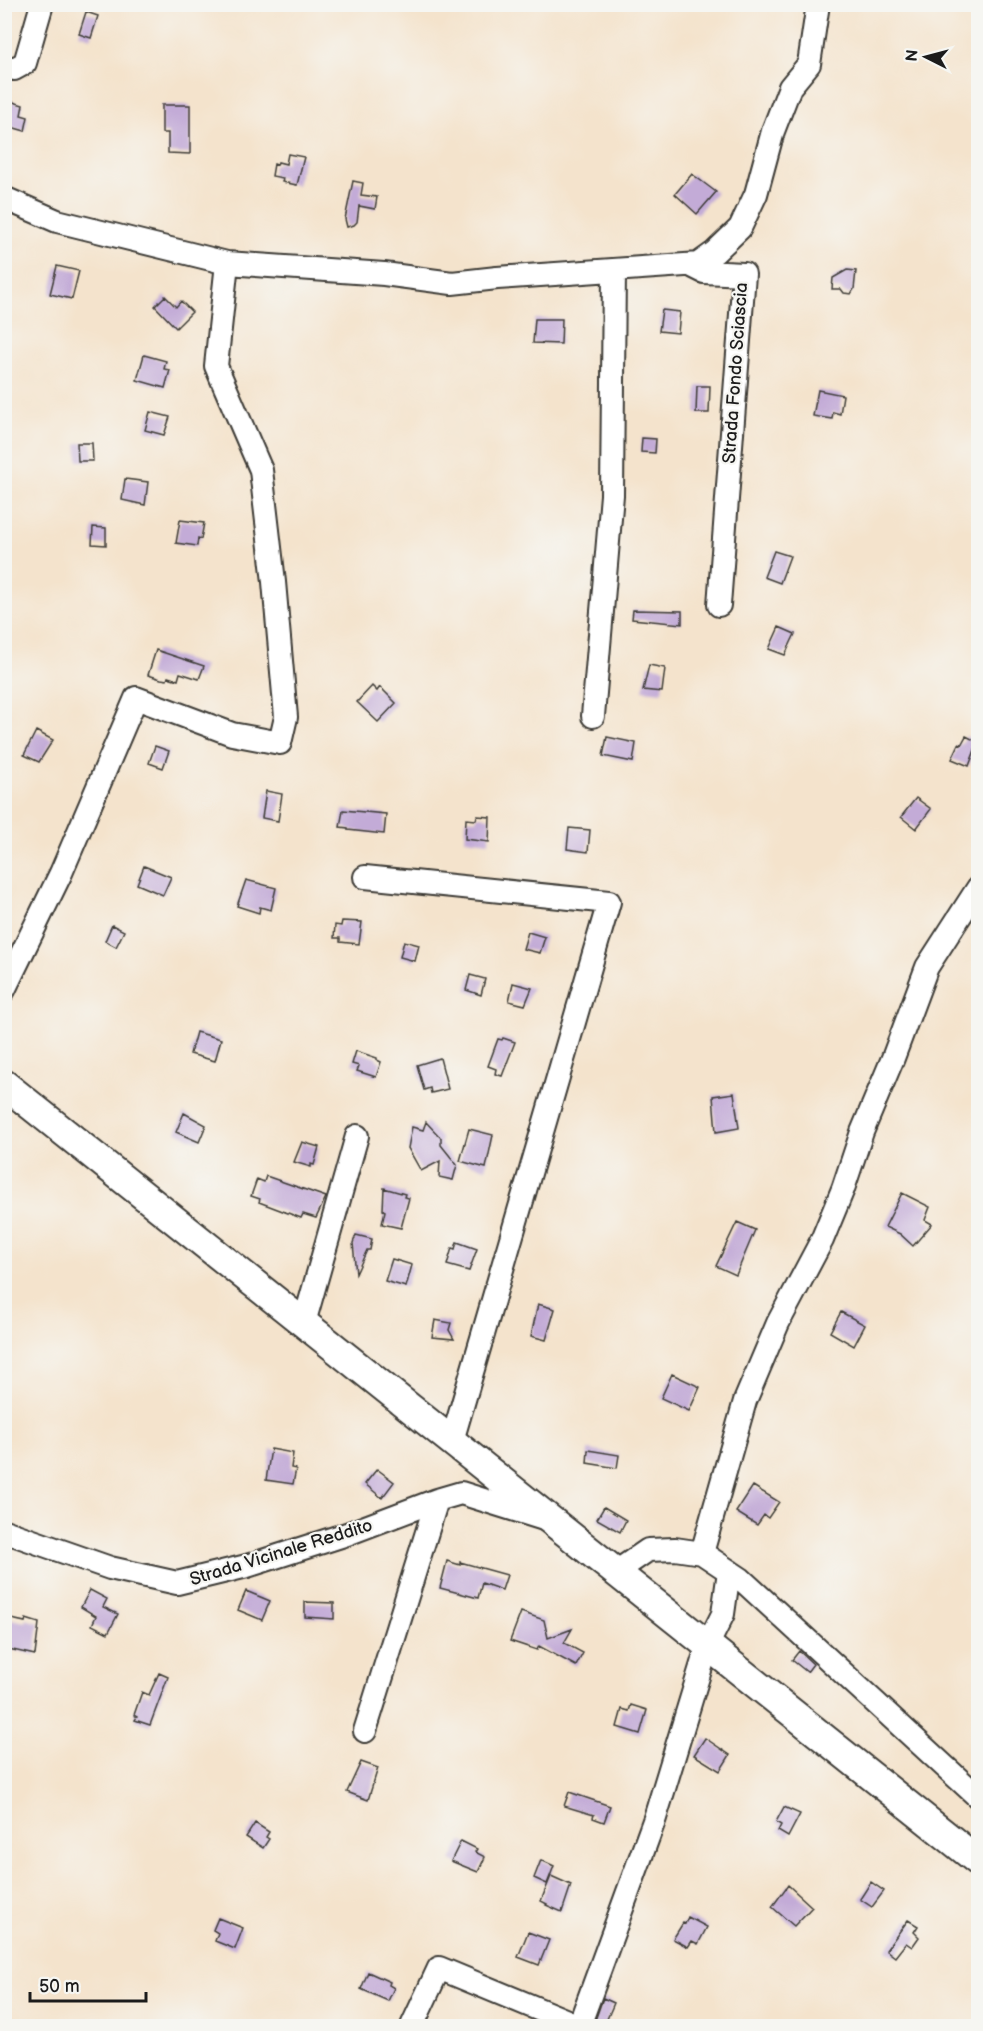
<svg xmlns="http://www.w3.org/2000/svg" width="983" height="2031" font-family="'Balsamiq Sans',sans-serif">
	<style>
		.building { fill: #c3abd7 }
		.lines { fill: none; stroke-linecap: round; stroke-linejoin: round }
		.minor-casing { stroke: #3c3a36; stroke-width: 26 }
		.major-casing { stroke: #3c3a36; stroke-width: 32 }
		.minor { stroke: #fff; stroke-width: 22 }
		.major { stroke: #fff; stroke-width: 28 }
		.labels { text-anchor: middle; stroke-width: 4.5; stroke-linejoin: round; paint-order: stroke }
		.street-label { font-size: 18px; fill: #1c1c1c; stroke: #f6f6f2 }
	</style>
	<rect width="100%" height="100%" fill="#f6f6f2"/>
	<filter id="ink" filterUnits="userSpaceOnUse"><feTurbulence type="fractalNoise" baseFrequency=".0167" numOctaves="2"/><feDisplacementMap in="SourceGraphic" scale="12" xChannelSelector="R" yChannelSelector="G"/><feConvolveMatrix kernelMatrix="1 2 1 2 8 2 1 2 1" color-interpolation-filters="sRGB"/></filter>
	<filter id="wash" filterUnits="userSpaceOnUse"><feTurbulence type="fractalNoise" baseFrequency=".008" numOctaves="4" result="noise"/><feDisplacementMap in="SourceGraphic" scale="24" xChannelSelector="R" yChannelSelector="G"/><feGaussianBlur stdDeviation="1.35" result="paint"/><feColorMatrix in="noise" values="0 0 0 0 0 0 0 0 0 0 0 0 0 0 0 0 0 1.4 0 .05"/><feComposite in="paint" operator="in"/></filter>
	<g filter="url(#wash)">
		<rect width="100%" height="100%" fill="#f4e3cc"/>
		<g id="blocks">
			<path class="building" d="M86 12 98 16 91 38 79 34Z
				M10 101 23 105 21 115 28 117 25 131 4 125V104L9 105Z
				M162 105H190V154L168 153V133H162Z
				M288 154 304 157 297 185 282 182 283 178 272 176 274 164 277 165 278 162 286 164Z
				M692 174 716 192 697 214 675 194Z
				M353 181 363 183 361 195 377 197 375 209 359 206 357 222 354 225 347 227 345 219Z
				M57 266 79 271 72 299 50 294Z
				M847 270 856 271 854 289 851 294 844 293 841 289H832L833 278Z
				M165 296 176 307 181 301 192 312 176 328 155 306Z
				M662 310 680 312 678 333 659 331Z
				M535 319H562L561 344 533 343Z
				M144 355 166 361 164 369 170 370 165 388 137 380Z
				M697 386H710L709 413H696Z
				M818 390 843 395 840 414 833 412 832 419 813 416Z
				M150 412 170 417 164 435 145 430Z
				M642 438 656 439 655 453 641 452Z
				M77 443H92L93 461H78Z
				M125 479 148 482 145 505 122 500Z
				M180 520 204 523 201 539 198 538 197 546 176 543Z
				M93 527 106 528V545L92 544Z
				M774 551 790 556 780 583 764 577Z
				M633 610 682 611V624L632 619Z
				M779 627 795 634 785 655 769 649Z
				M156 650 204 666 199 679 180 673 178 680 168 677 167 680 161 679 148 675Z
				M649 665 665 668 662 692 643 690Z
				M372 686 377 691 380 687 396 703 378 722 357 702Z
				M36 731 53 740 39 762 24 755Z
				M966 736 978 742 969 766 952 759 959 744 961 745Z
				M607 737 636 743 633 762 603 756Z
				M155 746 169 751 163 768 149 763Z
				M266 791 282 794 278 821 262 818Z
				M916 798 931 809 916 829 901 817Z
				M343 810 386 814 384 834 348 830V828L340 827Z
				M477 816 490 817 489 842 465 839 466 819 476 820Z
				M569 828 590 830 588 852 567 849Z
				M144 866 171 877 163 895 137 884Z
				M246 880 276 888 271 910 260 907 259 913 237 906Z
				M342 921 362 922 359 944 340 942V938H334L335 925 341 926Z
				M112 925 124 931 116 947 105 941Z
				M528 932 545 937 540 953 523 949Z
				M404 941 419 945 415 961 400 957Z
				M470 975 485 979 481 995 466 990Z
				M513 983 532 988 525 1005 509 1001Z
				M196 1032 221 1039 215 1061 190 1054Z
				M503 1038 515 1042 502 1076 495 1074 496 1069 488 1066 498 1039 502 1040Z
				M356 1051 377 1058V1060L381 1062 376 1077 357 1071 359 1066 352 1064Z
				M440 1058 448 1089 431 1093 430 1088 424 1090 417 1065Z
				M734 1093 739 1128 716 1132 713 1096Z
				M184 1113 206 1125 199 1142 176 1132Z
				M426 1122 441 1138V1145L457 1165 453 1180 439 1177 440 1161 421 1171 408 1148 412 1127 423 1130Z
				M469 1129 493 1135 486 1168 460 1161Z
				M302 1142 319 1147 314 1165 311 1164V1167L294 1162Z
				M266 1176 326 1197 316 1218 303 1214 301 1218 259 1202 260 1199 251 1196 257 1179 264 1182Z
				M384 1188 405 1194 404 1197 409 1198 401 1228 382 1224 385 1211 383 1210Z
				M902 1193 930 1207 925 1220 932 1224 913 1246 900 1234 885 1227Z
				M737 1222 755 1230 736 1275 716 1266Z
				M356 1235 372 1239 370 1250H367L356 1274 353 1243Z
				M457 1242 477 1249 469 1271 447 1265 452 1248 455 1249Z
				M392 1259 412 1265 406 1287 385 1281Z
				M538 1304 555 1309 546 1340 531 1336Z
				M841 1312 865 1325 854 1346 830 1332Z
				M435 1320 451 1323 449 1330 454 1339 432 1337Z
				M672 1374 700 1387 689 1411 661 1398Z
				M271 1449 293 1453 291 1468 296 1469 293 1484 266 1480Z
				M588 1450 619 1455 617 1468 587 1463Z
				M377 1469 394 1482 382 1498 365 1484Z
				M753 1486 779 1502 768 1518 764 1515 757 1525 736 1512Z
				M604 1507 626 1520 620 1532 597 1519Z
				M447 1561 460 1565V1562L507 1575 502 1590 482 1583 478 1598 440 1588Z
				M90 1590 107 1599 103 1607 118 1614 108 1633 92 1625 96 1616 81 1607Z
				M246 1591 270 1601 262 1620 238 1610Z
				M305 1602 334 1603V1619L305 1617Z
				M521 1612 544 1620 548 1638 572 1629 564 1643 583 1653 576 1666 539 1646 537 1650 510 1641Z
				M7 1618 25 1622 26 1619 39 1623 35 1655 4 1648V1630Z
				M799 1651 813 1664 807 1672 792 1660Z
				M159 1673 168 1677 150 1725 135 1720 137 1717 134 1715 142 1692 149 1695Z
				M631 1705 647 1710 640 1734 617 1727 622 1709 629 1711Z
				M705 1738 730 1755 720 1771 694 1755Z
				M361 1762 378 1768 368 1800 347 1792Z
				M569 1792 610 1806 604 1822 593 1818 594 1815 564 1806Z
				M784 1807 800 1814 788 1837 778 1831 781 1825 776 1822Z
				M255 1823 269 1832 266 1837 269 1839 263 1848 246 1837Z
				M461 1841 477 1849 475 1852 485 1857 478 1872 451 1861Z
				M541 1860 554 1866 547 1884 534 1878Z
				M551 1876 571 1885 562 1912 546 1905 547 1904 541 1901Z
				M871 1882 884 1891 872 1907 860 1899Z
				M788 1885 812 1907 794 1926 772 1907Z
				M688 1917 707 1927 698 1944 692 1941 688 1947 673 1939 683 1923 685 1924Z
				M218 1918 243 1928 235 1949 215 1941 218 1933 213 1930Z
				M908 1920 918 1926 914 1932 919 1937 912 1947 906 1943 895 1957 886 1950Z
				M528 1932 549 1940 539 1965 518 1957Z
				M368 1972 390 1982 389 1985 394 1988 388 2001 361 1989Z
				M603 1998 614 2003 604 2026H593Z"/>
		</g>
	</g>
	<g filter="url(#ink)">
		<use href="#blocks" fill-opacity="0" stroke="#3c3a36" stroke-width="1.5"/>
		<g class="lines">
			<g class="minor-casing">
				<path id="minor" d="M4 66 14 69 25 63 42 4
					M4 198 57 221 227 263 216 366 261 470 274 582 286 717 280 743 232 734 136 698 61 873 4 990
					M227 263 384 274 452 283 497 278 699 264
					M719 605 744 274 704 272 694 267 715 252 740 228 756 194 773 131 790 87 809 64 818 4
					M593 716 612 495 614 270
					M365 877 609 902 452 1441
					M304 1323 357 1136
					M4 1531 110 1568 177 1583 247 1566 347 1534 437 1500 461 1493 544 1519
					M702 1553 745 1401 778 1323 822 1240 843 1189 862 1132 893 1058 927 967 978 888
					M616 1572 648 1550 675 1549 702 1553 741 1579 978 1797
					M365 1731 437 1500
					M412 2026 439 1968 579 2026
					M579 2026 655 1818 708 1644 723 1614 729 1571"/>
			</g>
			<g class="major-casing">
				<path id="major" d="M4 1084 978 1861"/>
			</g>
			<use href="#minor" class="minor"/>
			<use href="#major" class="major"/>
		</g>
	</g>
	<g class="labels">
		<g class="street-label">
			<text transform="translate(735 373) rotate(-86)" y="6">Strada Fondo Sciascia</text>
			<text transform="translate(281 1552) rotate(-17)" y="6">Strada Vicinale Reddito</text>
		</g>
	</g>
	<rect width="983" height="2031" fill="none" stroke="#f6f6f2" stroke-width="24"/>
	<g transform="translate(926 57) rotate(276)" stroke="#f6f6f2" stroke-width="4.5" paint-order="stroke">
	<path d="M0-4.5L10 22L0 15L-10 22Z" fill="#1c1c1c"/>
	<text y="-9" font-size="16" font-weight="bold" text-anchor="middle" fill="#1c1c1c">N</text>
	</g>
	<path d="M30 1992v9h116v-9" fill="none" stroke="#1c1c1c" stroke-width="3"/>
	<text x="39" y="1992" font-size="18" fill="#1c1c1c" stroke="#f6f6f2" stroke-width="4.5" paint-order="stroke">50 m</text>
</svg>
